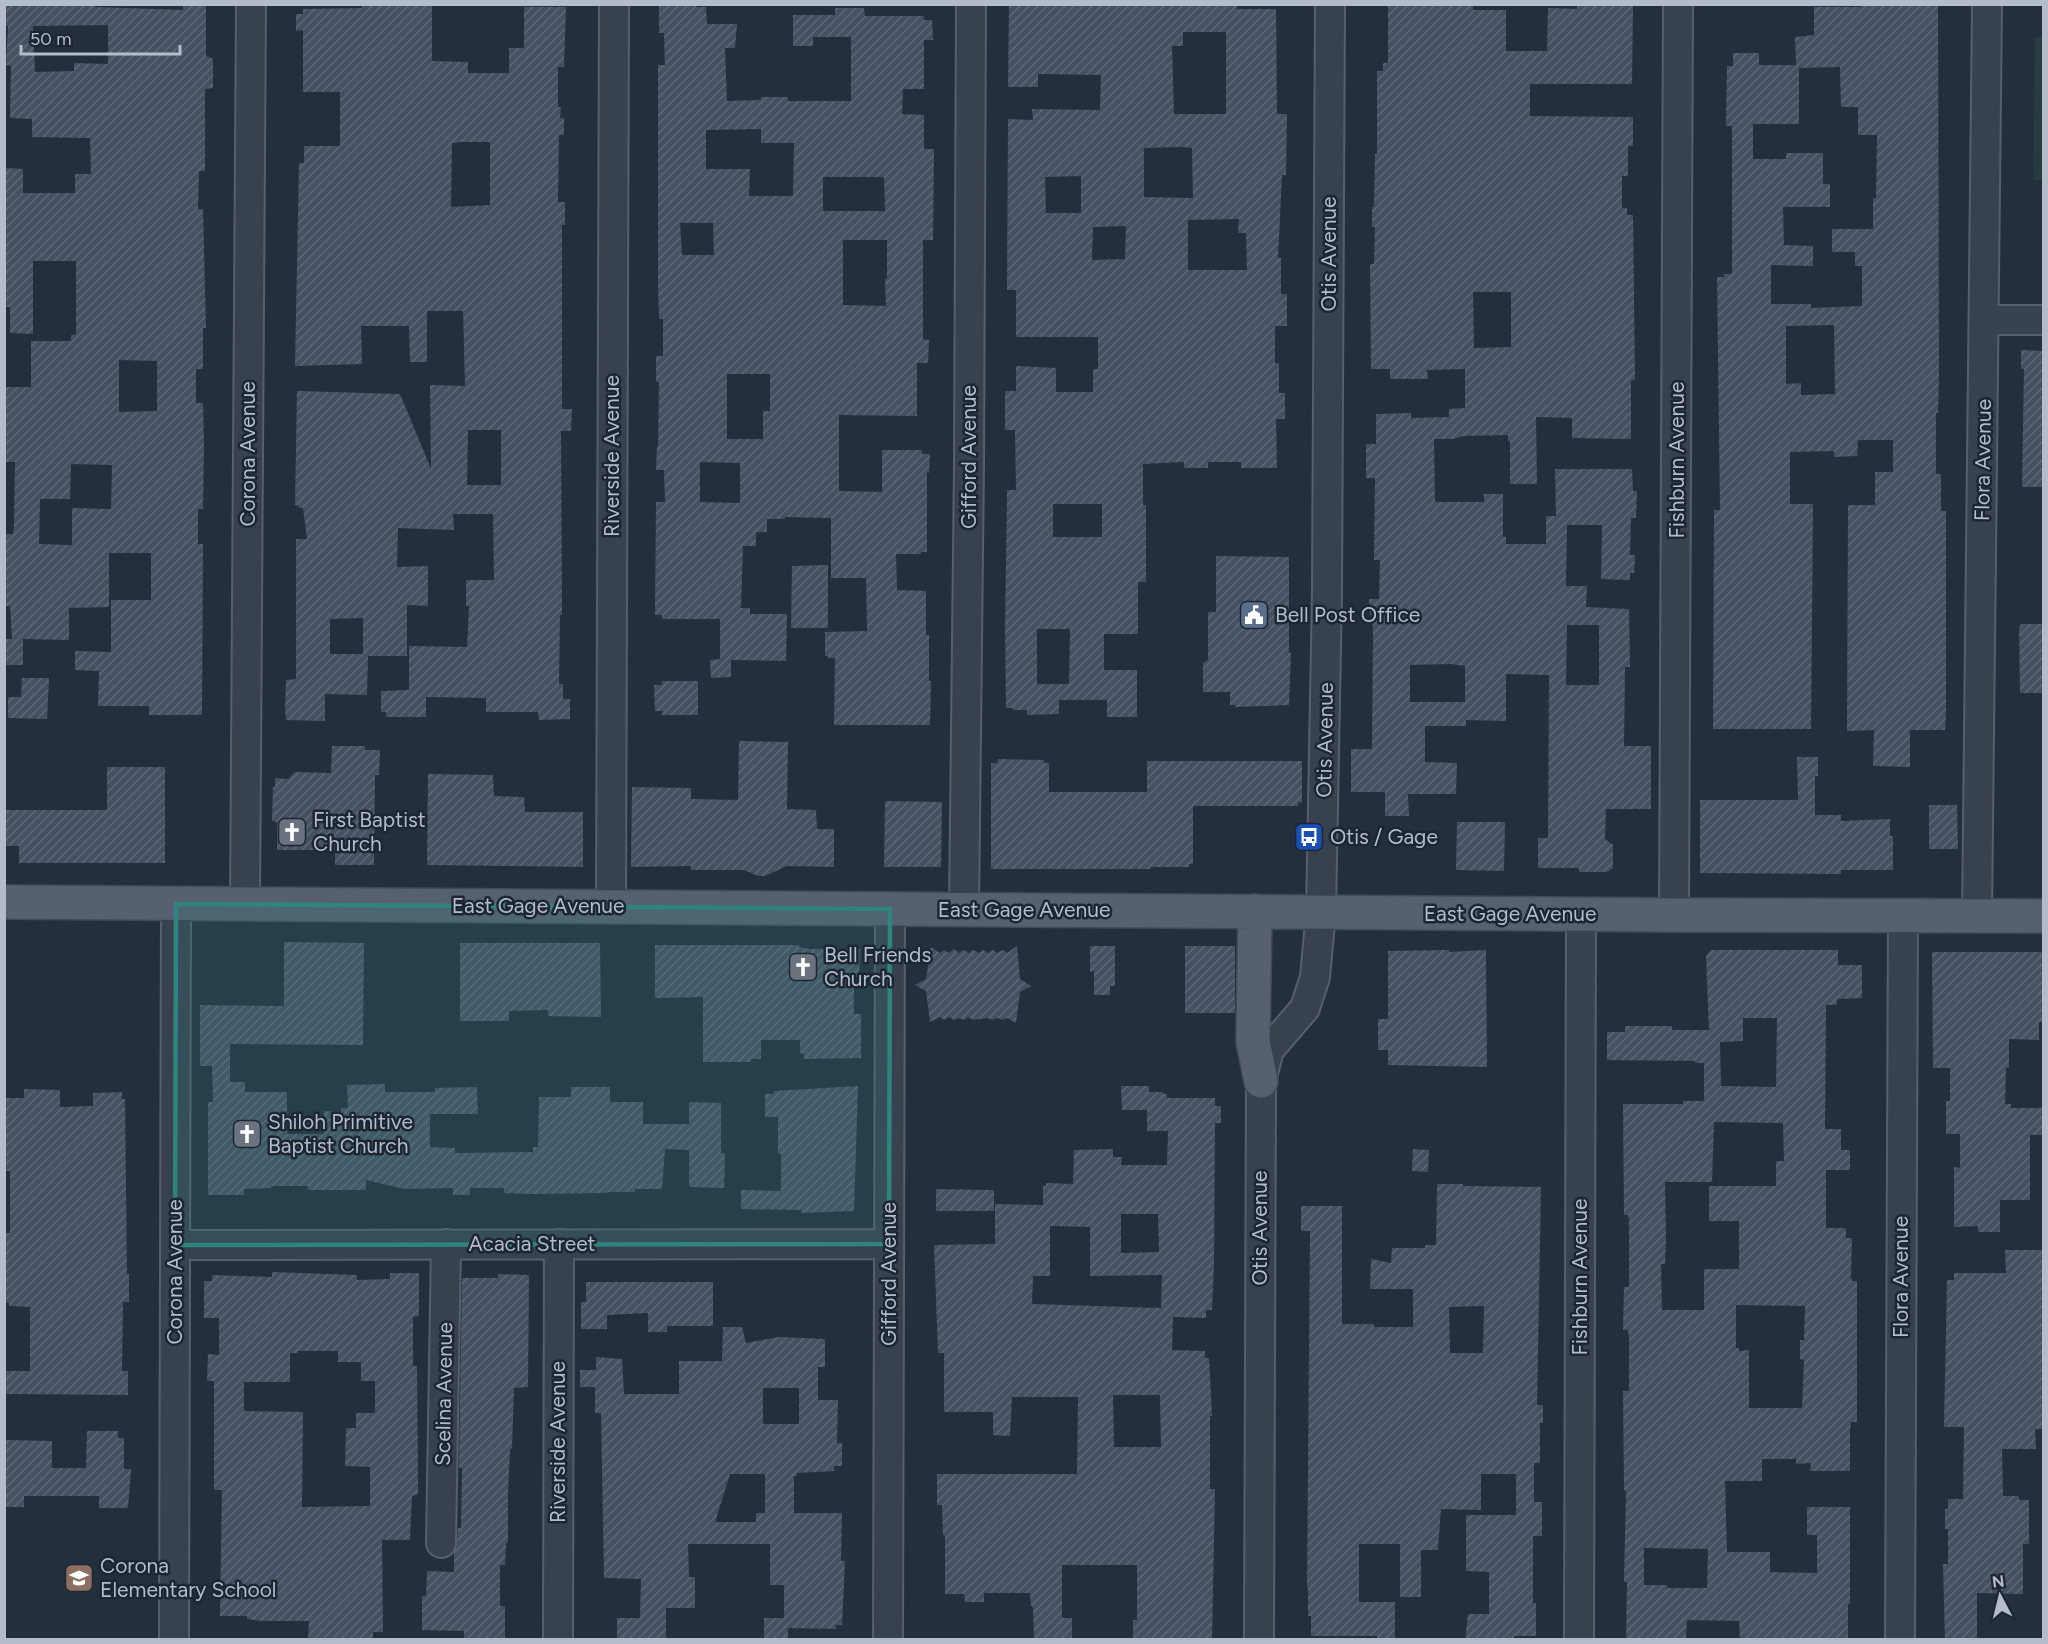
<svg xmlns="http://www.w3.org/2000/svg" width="2048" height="1644" font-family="Figtree,sans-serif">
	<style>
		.pitch { fill: #263c3f }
		.building { fill: url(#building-hatch); fill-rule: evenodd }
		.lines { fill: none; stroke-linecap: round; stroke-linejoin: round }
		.minor-casing { stroke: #565f6c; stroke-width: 32 }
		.major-casing { stroke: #414a57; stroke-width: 36 }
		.minor { stroke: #38414e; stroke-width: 28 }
		.major { stroke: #56606e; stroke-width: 33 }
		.marked { fill: #308480; fill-opacity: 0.2; stroke: #308480; stroke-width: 4.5; stroke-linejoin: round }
		.labels { text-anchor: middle; stroke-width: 5; stroke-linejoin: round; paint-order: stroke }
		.street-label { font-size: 21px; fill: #b4bcc9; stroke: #1d2633 }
		.poi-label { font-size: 21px; fill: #b4bcc9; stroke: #1d2633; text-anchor: start }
	</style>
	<defs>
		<pattern id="building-hatch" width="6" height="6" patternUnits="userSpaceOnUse" patternTransform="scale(1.5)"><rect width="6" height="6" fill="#455162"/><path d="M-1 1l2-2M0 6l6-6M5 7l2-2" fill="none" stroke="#5d6877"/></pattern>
	</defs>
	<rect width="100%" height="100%" fill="#242f3e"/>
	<path class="pitch" d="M2035 37H2043V180H2033Z"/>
	<path class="building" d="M4 4H93L95 7 183 10V4H206V56L213 59V88L205 89V171H199L198 209H203L206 328H203V369H196V403H203L204 442 203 509H198V544H203L202 715H149V706H98L99 671 75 670V651L111 652V600H151V553H109V607L69 608V640L23 639V665H4V639H19H12L10 606H4V534H13L14 528 15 462H4V387H31V341H71V335H76V261H33V334L10 333V307H4L5 168 23 169V193H75V174H91L90 138 32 137V119L10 118 11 66 6 65 8 26H4ZM108 25V64L74 63V71L35 72 33 26ZM119 360 157 361V411L119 412ZM71 464 112 465 111 509 72 508V545L39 544 40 499H70Z
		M363 4H432V61L468 62V73H509V48H524V7H566L564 67H558V107H561L560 118H564V135H559L558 202H565V225H562V409H572L571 431H561L562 615H560L559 684H563V699H570V719L539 720 538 712H486V698L426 697V717H386V712H381V691L409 690V646L467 647 469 606H466V580H494L493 514H453L454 530 398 528 397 567 428 566V606L407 605V656H368L367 695 325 694V721L286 720 285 710 286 680 296 679V539H307L303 508 298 507V505H295L297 391 400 394 431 469 430 385 465 386 463 311H427V362H410L409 326H361L362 364 295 366 299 163H304V146H340V92H303V30L296 31V14H303V9L362 8ZM458 142H490V205L451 207 452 143H458ZM468 430H501V485H467ZM363 618V654H330V619Z
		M1009 4 1237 5V9H1276L1277 114H1287L1286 175H1282L1278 258H1281V294H1287V326H1275V363H1279V393H1285V419H1276L1277 468H1241V462H1208V468H1184V462L1143 464V505H1146V582H1138V634H1104V670H1137V717H1107V700H1059V714L1027 715V710H1013V708H1006L1005 628 1007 498V490H1016L1015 430H1005V391H1016V366L1056 368V392H1093V369H1098V337H1016V290H1007L1008 119 1033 120 1032 109 1100 110 1101 75 1038 74V87H1008ZM1183 32H1226V114H1174L1172 46H1183ZM1182 147 1192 148 1193 198 1144 197V148ZM1081 176V213H1046L1045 177ZM1239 219 1238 233H1246L1247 270H1188V220ZM1126 226 1125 259 1092 260 1093 227ZM1053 504H1102V537H1053ZM1037 629H1070L1069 684H1037Z
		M1473 4V10H1506V51H1547L1548 8 1577 9V5H1633L1632 84H1530V116L1633 117V146H1628V176H1622V208H1627V215H1633L1635 380H1631V439L1572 438V418L1536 417 1537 484H1510V441H1508V435L1464 436 1453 439H1434L1435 502H1484V494H1503V537H1506V544H1546V516H1556L1555 469H1632L1633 491H1637L1636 518H1631L1630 555H1635L1634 573H1630V580L1601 579 1602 525H1567L1566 586H1587L1586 607 1629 609 1630 667H1625L1624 746H1651V809H1606L1605 839 1613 845V868L1607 872H1579V868H1538V838H1548L1549 675 1506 674V721L1466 720V726H1425V762L1457 763 1456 794H1408L1409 816H1385V792H1351V749H1372L1373 630 1372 615H1370L1369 599H1379L1380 560H1374L1375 478H1366V444H1376V414L1411 413V418L1449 417V409L1465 408V369L1427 370 1428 379H1390V369H1371L1370 264H1374L1375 227H1372V207H1374L1375 154H1377V71H1383V63H1388V6ZM1473 292H1511V347L1474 348ZM1567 625H1599V685H1566ZM1451 664 1465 666V702H1410V665Z
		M1861 4 1938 5 1939 377 1938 413H1936V474H1941V511H1946V714L1945 730H1910V767L1873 766 1874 730 1847 731 1848 505H1875V472H1893V440H1858L1857 456 1834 457V451L1790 452V504H1813L1811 729H1713L1714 510H1720L1717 277H1724V274H1732V126H1726L1727 66H1733V53H1759V65H1796L1795 37 1814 35V7H1861ZM1840 67 1841 107H1858V135H1877L1876 198H1873V229H1832V252H1855V266H1862V306L1811 308V304H1771V265L1813 266V246L1784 245 1783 207H1830V184H1823V153H1786V159H1753V124H1799V68ZM1834 325 1835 394 1801 395V383L1786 384V326Z
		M665 5H696V7H706L707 24H737L735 48H725L727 101 761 100V97H788V101H851V37H813V46H793V15H835V8H864L865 16H924V20H932L933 40H924V89H903L902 114 924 115V149H934L933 240H923V339L929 340 928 363H917V416L839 415V491L882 492V450H922V454H930L929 473 927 472V552H921V554H896L897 590 926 591V635H929V681H931L930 725H834L835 658H828V656H825V632L867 631 866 578H831V518L785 517V519H767V532H756V546H743L741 608H750V614H787L786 661 731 660V677L711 678 710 660 720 659V619H662V615H655L656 502H665L664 470H656L657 446H658L659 382H656V356H663V319H659L658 285V65H665L664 33H659V6ZM761 129V143H794L793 196H749L750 169H706V130ZM823 177H884L885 211H823ZM680 223H713L714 255H682ZM843 240H887V279H885L886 306 843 305ZM727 374H770V411H763V439H727ZM700 462 740 463V503L700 502Z
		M2021 350 2043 351V487H2022L2024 369H2021Z
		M1216 556 1289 557V653H1291L1289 705 1235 707V705H1230V692H1203V663L1208 660V612H1216Z
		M828 565V628H791L792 566Z
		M2021 624H2043V693H2020L2019 628Z
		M22 678H49L47 719 8 718V697H21Z
		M662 681H698V715H662L663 711H655L654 685H662Z
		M739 741 788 742 787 809 816 810 817 829H834V867L787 866 765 876H758L744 870H691V866L631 867 632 787 691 788V799L738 800Z
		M332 746H365V750H380L379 775H375L374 865H335V850H277V822L272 821 273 787H275V778L288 779 295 772 331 773Z
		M1797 757H1818V776H1815V815H1841V821L1890 819V836H1893V870H1841V874L1700 873V800H1798Z
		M998 759 1044 760V763H1049V792H1147V761H1302V803L1298 802V806H1193V864H1189V867H1151V869H991V763H997Z
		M107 767H165V863H19V846H4V810H107Z
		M428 774 493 775 494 796 524 797 525 812H583V867L427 865Z
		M885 801 942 802 941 867H884Z
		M1929 805H1957L1958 849H1929Z
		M1457 822H1505L1504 871 1456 870Z
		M284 942 364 943 363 1045 230 1044V1082H245V1092H287V1134H324V1111L341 1112V1108H348L347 1085 385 1084V1092H435V1088L477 1087 478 1114H430V1147L455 1148V1153L533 1152V1147H538L539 1097H571V1087H610V1102H643V1124H689V1102L721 1103V1153H725L724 1188 689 1187V1150L665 1149 662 1189H635V1192H607V1193L533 1194 504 1193V1188H470V1195H453V1188L404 1189 366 1180V1190H308V1186H271V1188L244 1189V1195H208V1102H213L212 1066H200V1005L284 1006Z
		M460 943H600L601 1017 548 1016V1010L509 1011V1021H460Z
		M655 945H799V947L810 949H860L859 977H854V1014H861V1058L804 1059V1054L800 1053V1040H761V1059H751V1062H703V997L655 998Z
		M1017 946 1020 979 1031 986 1020 992 1016 1023 1007 1018 1002 1020 997 1018 992 1020 988 1018 973 1020 968 1017 964 1020 959 1018 954 1020 949 1017 944 1020 940 1017 930 1022 926 991 915 985 926 979 931 947 940 953 944 950 949 953 954 949 959 953 964 950 969 953 973 950 979 953 983 950 988 953 993 950 997 953 1003 950 1007 953Z
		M1090 946H1115V986H1110V995H1094V971L1090 972Z
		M1185 946H1235V1013H1185Z
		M1449 950V952L1486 950 1487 1067 1388 1065V1050H1378V1019H1388V951Z
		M1711 950H1838V965H1862V998L1837 999V1005H1826L1825 1129H1841V1150H1850V1170H1826V1228H1846V1238H1852L1851 1277 1852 1281H1857V1422H1851L1850 1430V1471H1810L1811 1463 1796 1464V1459H1762V1481H1725L1727 1552H1770V1572L1817 1573V1535H1807V1507H1850V1604H1848V1640H1740L1739 1621 1687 1620 1686 1640H1626L1627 1582H1624L1626 1491 1624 1490 1623 1391H1629V1339L1628 1330H1623L1624 1287H1629V1220L1628 1215H1624L1623 1104H1683V1101H1704V1063H1695V1061L1607 1060V1032H1625V1026H1672V1030H1709L1706 956ZM1743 1018H1777L1776 1087 1721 1086 1720 1042 1743 1041ZM1714 1122 1783 1123 1784 1161H1776V1186H1709V1221H1739V1269H1704V1310H1662L1661 1264H1665L1666 1240 1665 1182H1712ZM1736 1305 1805 1306 1804 1340H1800V1359L1804 1360 1802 1408H1749V1350L1739 1351V1348H1736ZM1644 1548 1708 1549 1707 1588H1667V1585H1644Z
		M1932 952H2043V1022H2039V1040L2009 1039V1068H2006L2005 1104H2011V1108H2043V1135H2030V1200H2000V1232H1978V1226L1954 1227V1167L1960 1168V1134H1946V1101H1950V1068H1933Z
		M858 1086 854 1211 801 1213V1210L741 1209V1190L781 1191V1154H778V1117H765V1094H774V1091Z
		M1121 1086H1149V1092H1163V1094H1167V1098H1215V1106H1221V1123H1215L1214 1264 1212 1310H1206V1318L1173 1317 1172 1350 1205 1351V1358H1209L1212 1416H1210V1489H1215L1212 1640H1133V1620H1137V1565H1062V1618H1072V1640H1034L1033 1608 1031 1605 1030 1593H984V1602H965L964 1594H945V1536L943 1535 942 1505H937V1474H1077L1078 1397H1012L1010 1436 993 1435V1412H944V1353H938L934 1245 995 1244V1204L1043 1205V1186H1046V1183L1073 1184 1074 1150 1113 1149V1157H1122L1121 1165H1167L1168 1131H1147V1110H1122ZM1121 1214H1158L1159 1252 1121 1253ZM1050 1226 1090 1227V1276L1162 1275 1161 1308 1032 1304 1033 1276H1050ZM1113 1395H1160L1161 1447H1114Z
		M24 1089 60 1090V1107L93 1106V1093L122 1092V1099H125L127 1274H129V1302H123L122 1371H128V1395L5 1394 4 1371H30V1307L9 1306V1303H4L5 1233H10V1171H4V1098H24Z
		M1413 1149 1429 1150 1428 1172 1412 1171Z
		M1437 1184H1463V1186L1541 1187 1537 1405H1543V1423H1540V1463H1534V1502H1542V1536H1533V1603H1536V1636H1514V1640H1465L1468 1614H1489V1572L1466 1571V1515H1516V1474H1481V1510L1441 1509 1438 1550H1421V1597H1400V1544H1359V1602H1395V1640H1377V1636H1311V1616H1308V1587H1307L1310 1231H1301V1206H1342V1324H1374V1327H1413V1289H1370L1371 1259 1391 1263 1392 1248H1425V1245H1436ZM1484 1306 1483 1353H1450L1449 1307Z
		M936 1189 994 1190V1211H936Z
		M2005 1250H2043V1429H2035L2036 1449H2002L2003 1496H2019V1500H2029V1544H2023V1594L1977 1593V1640H1945L1943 1564H1948V1529H1945V1509H1948V1499H1963L1964 1427H1944L1947 1280H1954V1273H2006Z
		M272 1272 357 1275V1280L390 1279V1273H419V1316L413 1317V1366H417L418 1494 412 1496 410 1540H382L383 1632H373V1640H308L309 1621H263L247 1619V1616H220L222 1490H214V1381H207L208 1354 219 1355V1318H204V1281H212V1275L272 1277ZM298 1351H338V1362H361V1381H375V1413H356V1428H346L345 1466 370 1467V1506L302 1507 303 1412 244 1411V1382H290V1353H298Z
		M498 1274 529 1275 528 1387 514 1388 512 1448 510 1450 508 1492V1542L506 1544 505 1565H500V1606H505V1638H464V1631L422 1630V1596H426L427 1571 454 1572V1553L457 1544 458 1528H461L462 1468H459L462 1278H498Z
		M586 1282H713V1326H667V1332H648V1313L607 1315V1329H581V1302H586Z
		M723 1327H742L746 1343 779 1337 825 1339V1367H818V1400H838L837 1443H842V1466H834V1471L797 1473V1476H794V1513H842L841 1561H845L842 1625H836V1629L788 1628V1640H764V1618H784V1585H770V1544H688L689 1577H695V1608H666V1640H617V1618H640L641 1579 604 1578 601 1413H595V1387H580V1370H596V1357L622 1359 624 1394H679V1361H722ZM763 1388H799V1424H763ZM730 1474H765V1513H756V1522H715Z
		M87 1431H118V1438H124V1469H131L128 1508H99V1496H24V1507H4V1440L52 1441V1468H86Z"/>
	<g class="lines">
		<g class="minor-casing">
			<path id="minor" d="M1985 320H2044
				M245 904 251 4
				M611 907 614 4
				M964 909 969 464 971 4
				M1674 915 1678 4
				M1977 916 1987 4
				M175 1245 889 1244
				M441 1543 446 1244
				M174 1640 176 904
				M558 1640 559 1244
				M888 1640 890 909
				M1259 1640 1261 1081 1269 1050 1305 1008 1315 977 1321 912 1327 592 1330 4
				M1579 1640 1581 914
				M1900 1640 1903 915"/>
		</g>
		<g class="major-casing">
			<path id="major" d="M4 902 1674 915 2044 916
				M1255 911 1253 1041 1261 1081"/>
		</g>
		<use href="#minor" class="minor"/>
		<use href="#major" class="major"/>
	</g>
	<path class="marked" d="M176 904 890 909 889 1244 175 1245Z"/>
	<defs>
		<g id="civic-square" transform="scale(1.5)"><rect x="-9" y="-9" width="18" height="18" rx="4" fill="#5c6f8a" stroke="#1d2633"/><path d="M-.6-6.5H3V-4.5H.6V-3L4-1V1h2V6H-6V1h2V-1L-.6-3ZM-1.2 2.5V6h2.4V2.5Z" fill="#fff"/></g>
		<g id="church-square" transform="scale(1.5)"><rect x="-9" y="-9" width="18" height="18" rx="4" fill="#6b7280" stroke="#1d2633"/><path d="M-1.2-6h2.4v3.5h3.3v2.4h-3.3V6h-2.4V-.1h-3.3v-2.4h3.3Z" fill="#fff"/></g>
		<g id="bus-square" transform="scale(1.5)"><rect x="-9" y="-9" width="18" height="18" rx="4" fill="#1a4fb4" stroke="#1d2633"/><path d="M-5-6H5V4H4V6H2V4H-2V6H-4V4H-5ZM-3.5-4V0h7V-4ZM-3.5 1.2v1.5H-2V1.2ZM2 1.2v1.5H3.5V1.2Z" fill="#fff"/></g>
		<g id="school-square" transform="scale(1.5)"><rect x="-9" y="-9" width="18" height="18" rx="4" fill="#8d6e63" stroke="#1d2633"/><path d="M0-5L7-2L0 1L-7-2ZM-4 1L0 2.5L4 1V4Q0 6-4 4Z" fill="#fff"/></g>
	</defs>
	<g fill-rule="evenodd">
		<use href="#civic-square" x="1254" y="615"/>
		<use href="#church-square" x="292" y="832"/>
		<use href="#bus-square" x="1309" y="837"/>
		<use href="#church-square" x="803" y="967"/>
		<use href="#church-square" x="247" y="1134"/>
		<use href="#school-square" x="79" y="1578"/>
	</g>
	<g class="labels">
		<g class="street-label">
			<text transform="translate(1329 254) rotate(-90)" y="7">Otis Avenue</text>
			<text transform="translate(248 454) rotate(-90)" y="7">Corona Avenue</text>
			<text transform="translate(612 456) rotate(-90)" y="7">Riverside Avenue</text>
			<text transform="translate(969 457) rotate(-90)" y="7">Gifford Avenue</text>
			<text transform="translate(1677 460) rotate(-90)" y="7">Fishburn Avenue</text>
			<text transform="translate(1983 460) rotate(-89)" y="7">Flora Avenue</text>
			<text transform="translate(1325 740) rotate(-89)" y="7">Otis Avenue</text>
			<text x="538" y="913">East Gage Avenue</text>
			<text x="1024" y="917">East Gage Avenue</text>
			<text x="1510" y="921">East Gage Avenue</text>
			<text transform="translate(1260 1228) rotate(-90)" y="7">Otis Avenue</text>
			<text x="532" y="1251">Acacia Street</text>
			<text transform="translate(175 1272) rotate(-90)" y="7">Corona Avenue</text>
			<text transform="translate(889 1274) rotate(-90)" y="7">Gifford Avenue</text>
			<text transform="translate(1580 1277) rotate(-90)" y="7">Fishburn Avenue</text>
			<text transform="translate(1901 1277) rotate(-90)" y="7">Flora Avenue</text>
			<text transform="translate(444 1394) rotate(-89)" y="7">Scelina Avenue</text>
			<text transform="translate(558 1442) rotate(-90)" y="7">Riverside Avenue</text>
		</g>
		<g class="poi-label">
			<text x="1275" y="622">Bell Post Office</text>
			<text x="313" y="827">First Baptist<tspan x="313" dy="24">Church</tspan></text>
			<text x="1330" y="844">Otis / Gage</text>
			<text x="824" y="962">Bell Friends<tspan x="824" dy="24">Church</tspan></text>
			<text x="268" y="1129">Shiloh Primitive<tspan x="268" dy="24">Baptist Church</tspan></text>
			<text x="100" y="1573">Corona<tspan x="100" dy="24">Elementary School</tspan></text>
		</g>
	</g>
	<rect width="2048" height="1644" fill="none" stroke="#b4bcc9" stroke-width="12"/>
	<g transform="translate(2000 1596) rotate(353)" stroke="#1d2633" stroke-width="4.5" paint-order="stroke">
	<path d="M0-4.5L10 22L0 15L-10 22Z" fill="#b4bcc9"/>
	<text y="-9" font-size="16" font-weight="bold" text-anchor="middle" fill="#b4bcc9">N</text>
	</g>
	<path d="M21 45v9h159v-9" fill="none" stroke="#b4bcc9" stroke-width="3"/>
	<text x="30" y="45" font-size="18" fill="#b4bcc9" stroke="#1d2633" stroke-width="4.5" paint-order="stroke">50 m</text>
</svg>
